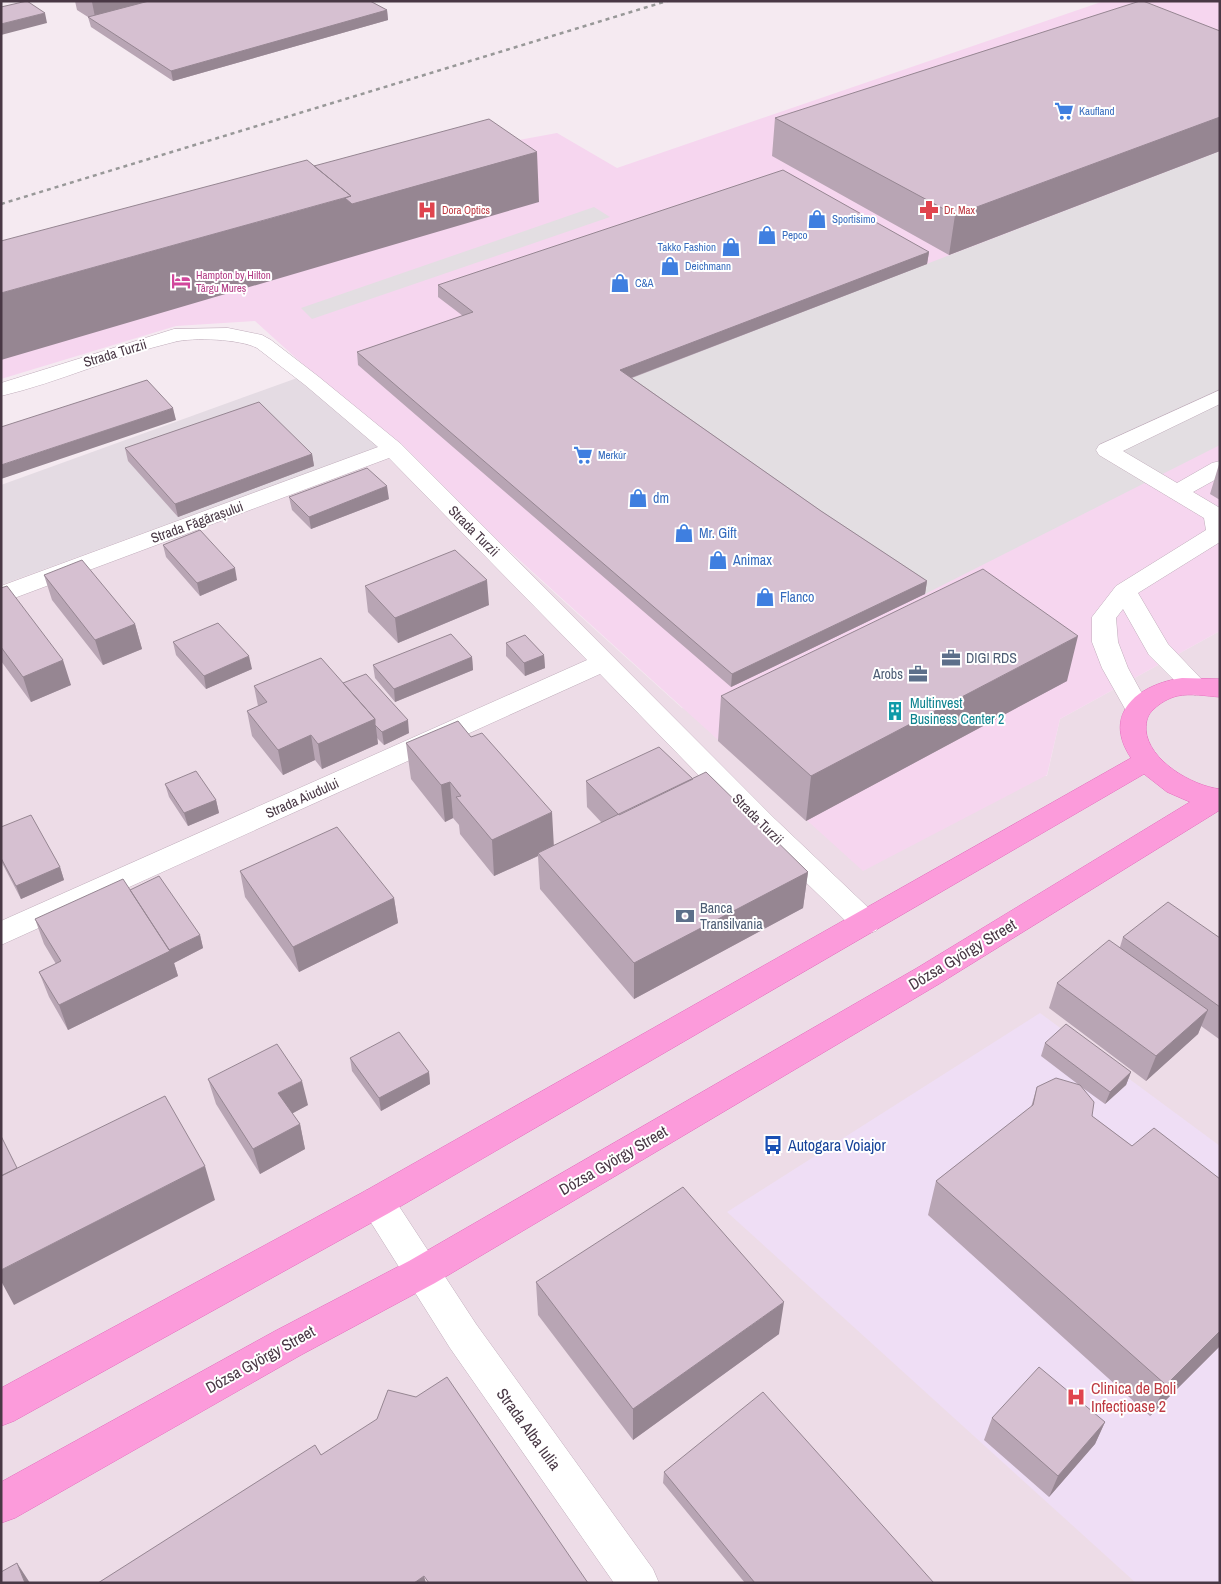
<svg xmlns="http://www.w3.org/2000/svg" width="1221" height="1584" font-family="'Archivo Narrow',sans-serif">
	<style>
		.residential { fill: #eddce7 }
		.commercial { fill: #f6d6ef }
		.industrial { fill: #e4dbe3 }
		.medical { fill: #efdef5 }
		.parking { fill: #e3dee2 }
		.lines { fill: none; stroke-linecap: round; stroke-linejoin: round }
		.minor-casing { stroke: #c0adbb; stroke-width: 1 }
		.major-casing { stroke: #e26bbb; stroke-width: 1 }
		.minor { fill: #fff; fill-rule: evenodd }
		.major { fill: #fc9bdb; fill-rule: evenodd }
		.rail { stroke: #989898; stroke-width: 2.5; stroke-dasharray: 4 4; stroke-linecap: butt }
		.wall { fill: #b8a5b4 }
		.shaded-wall { fill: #968692 }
		.building { fill: #d6c0d1; stroke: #968692 }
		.labels { text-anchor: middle; stroke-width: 4; stroke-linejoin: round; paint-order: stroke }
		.far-shop-label { font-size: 11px; fill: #366cbe; stroke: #fff; text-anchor: start }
		.far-health-label { font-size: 11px; fill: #be3a42; stroke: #fff; text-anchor: start }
		.far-hotel-label { font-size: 11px; fill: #b23c85; stroke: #fff; text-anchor: start }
		.street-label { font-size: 14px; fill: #493845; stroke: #fff }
		.shop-label { font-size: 14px; fill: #366cbe; stroke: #fff; text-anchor: start }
		.service-label { font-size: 14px; fill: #4e5e75; stroke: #fff; text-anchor: start }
		.culture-label { font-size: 14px; fill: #0d838f; stroke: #fff; text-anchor: start }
		.near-street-label { font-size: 16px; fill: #493845; stroke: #fff }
		.near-transit-label { font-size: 16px; fill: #164399; stroke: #fff; text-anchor: start }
		.near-health-label { font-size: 16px; fill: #be3a42; stroke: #fff; text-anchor: start }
	</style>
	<rect width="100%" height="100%" fill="#f5eaf1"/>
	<path class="residential" d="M389 443 682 708 1047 776 1060 719 1220 631V1583H1V585Z"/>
	<path class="commercial" d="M1104 1H1220V631L1060 719 1047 775 863 871 255 321 176 326 1 379V245L185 201 557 133 617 168Z"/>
	<path class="industrial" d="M311 373 389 443 1 585V485Z"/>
	<path class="medical" d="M1040 1013 1220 1146V1583H1136L727 1212Z"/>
	<path class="parking" d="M1220 151V445L925 594 620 382Z
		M594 207 610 217 312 319 301 308Z"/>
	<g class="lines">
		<g class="minor-casing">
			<path id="minor" d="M228 328 262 335 271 340 319 377 401 444 775 819 876 915 881 923 876 931 866 934 856 931 755 833 600 674 1 945V921L587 660 389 458 1 603V586L378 447 305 385 257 348C240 339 193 337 174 342 115 356 60 382 1 396V383L174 329Z
				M1220 390V404L1123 451 1177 483 1212 463 1220 461V477L1193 492 1220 508V542L1138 593 1168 644 1208 686 1204 692 1195 695 1186 692 1149 655 1123 609 1116 618 1118 642 1128 668 1151 710 1147 716 1138 719 1129 716 1102 668 1092 642V617L1116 586 1206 530 1204 518 1099 455 1096 450 1099 445Z
				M377 1187 389 1191 476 1324 653 1569 659 1583H614L450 1348 365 1213 360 1202 365 1191Z"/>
		</g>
		<g class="major-casing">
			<path id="major" d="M1182 678 1220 679V697C1206 696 1191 693 1177 696 1169 698 1160 703 1154 709 1147 715 1146 721 1146 730 1148 760 1192 786 1220 789V810L939 984 435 1283 301 1355 15 1518 1 1523V1482L275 1331 409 1261 917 968 1190 802 1167 792 1144 774 389 1213 14 1421 1 1426V1388L365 1191 1131 758C1101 713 1139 684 1182 678Z"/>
		</g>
		<use href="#minor" class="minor"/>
		<use href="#major" class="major"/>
		<path class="rail" d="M1 204 667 1"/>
	</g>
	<path class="wall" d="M75 1H370L387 10 388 20 173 81 91 27 88 17 77 10Z
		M1220 31V151L949 255 772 156 775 118Z
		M929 252 927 264 632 378 821 511 927 581 925 594 731 687 358 365 357 352 463 316 438 297V285Z
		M125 448 312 454 314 466 178 517 128 461Z
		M1220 461V500L1210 494Z
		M289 497 389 499 311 529 292 510Z
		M163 545 237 580 200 596 166 557Z
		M44 575 135 624 142 649 103 665 52 600Z
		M365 586 489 605 398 643 368 612Z
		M1 588 71 685 31 702 1 661Z
		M173 642 252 669 206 689 176 655Z
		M506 643 544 655 545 668 525 676 506 656Z
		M472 657 473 670 395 702 375 678 373 665Z
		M1067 681 806 821 718 741 721 696Z
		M343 683 409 733 384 745 377 738 378 744 322 769 315 760 283 775 252 736 247 711 258 706 254 686Z
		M406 743 553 846 602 823 587 807 586 781 693 779 808 872 803 908 634 999 540 889 538 856 494 876 460 834 459 825 453 818 445 822 411 779Z
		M165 784 216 800 219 813 188 826 169 797Z
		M1 827 60 867 64 880 21 899 1 861Z
		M240 871 394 898 398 923 299 972 245 897Z
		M130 890 200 935 203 948 174 963 178 976 68 1030 49 997 39 972 56 964 44 944 35 919Z
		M1123 937 1220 938V1038L1219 1039 1201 1026 1198 1034 1146 1081 1049 1008 1057 983 1120 947Z
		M1045 1043 1131 1072 1126 1085 1105 1104 1080 1086 1092 1116 1132 1146 1220 1179V1346L1150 1416 928 1215 936 1181 1031 1107 1037 1087 1079 1085 1041 1056Z
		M350 1058 429 1072 430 1084 381 1111 352 1071Z
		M208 1079 308 1105 292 1113 300 1124 305 1149 260 1174 216 1104Z
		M536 1282 779 1334 633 1440 538 1315Z
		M992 1418 1105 1422 1095 1444 1049 1497 984 1440Z
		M664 1472 934 1583H745L663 1483Z"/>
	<path class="shaded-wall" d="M97 1H177L96 22 92 2Z
		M387 10 388 20 173 81 171 71Z
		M45 13 47 23 1 35V24Z
		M1220 117V151L949 255 955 215Z
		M537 152 539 202 1 360V293L351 196Z
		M929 252 927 264 620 382V370Z
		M173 408 176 420 1 479V465Z
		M312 454 314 466 178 517 175 504Z
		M387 486 389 499 311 529 309 517Z
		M235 568 237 580 200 596 197 583Z
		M487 580 489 605 398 643 395 618Z
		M927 581 925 594 731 687 732 674Z
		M135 624 142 649 103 665 95 640Z
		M1078 636 1067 681 806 821 811 776Z
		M544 655 545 668 525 676 524 663Z
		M249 656 252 669 206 689 204 676Z
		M472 657 473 670 395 702 394 689Z
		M63 660 71 685 31 702 23 677Z
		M375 719 378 744 322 769 318 744Z
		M408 720 409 733 384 745 382 732Z
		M311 735 315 760 283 775 278 750Z
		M450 782 453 818 445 822 441 785Z
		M216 800 219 813 188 826 184 813Z
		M552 812 554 848 538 853V856L494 876 492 840Z
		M60 867 64 880 21 899 16 886Z
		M808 872 803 908 634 999V963Z
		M394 898 398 923 299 972 293 947Z
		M200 935 203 948 174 963 178 976 68 1030 59 1005Z
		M1208 1010 1198 1034 1146 1081 1156 1056Z
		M429 1072 430 1084 381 1111 379 1098Z
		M1131 1072 1126 1085 1105 1104 1110 1092Z
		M302 1081 308 1105 284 1118 278 1093Z
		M300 1124 305 1149 260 1174 253 1149Z
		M205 1166 215 1200 14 1305 1 1281V1270Z
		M784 1302 779 1334 633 1440V1409Z
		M1220 1331V1346L1150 1416 1166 1385Z
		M1105 1422 1095 1444 1049 1497 1058 1476Z
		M17 1563 30 1583H25Z
		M424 1576 426 1583H414Z"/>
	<path class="building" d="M27 1 45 13 1 24V7Z
		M149 1H370L387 10 171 71 88 17Z
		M1140 1H1143L1220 31V117L955 215 775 118Z
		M489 119 537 152 352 204 345 198 351 196 314 166Z
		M307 160 351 196 1 293V241Z
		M783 170 929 252 620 370 821 511 927 581 732 674 357 352 473 312 438 285Z
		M147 380 173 408 1 465V427Z
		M259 402 312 454 175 504 125 448Z
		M367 468 387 486 309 517 289 497Z
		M200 530 235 568 197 583 163 545Z
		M455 550 487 580 395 618 365 586Z
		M82 560 135 624 95 640 44 575Z
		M983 569 1078 636 811 776 721 696Z
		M7 586 63 660 23 677 1 647V588Z
		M218 623 249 656 204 676 173 642Z
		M451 634 472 657 394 689 373 665Z
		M525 635 544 655 524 663 506 643Z
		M321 658 375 719 318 744 311 735 278 750 247 711 267 702 254 686Z
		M366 674 408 720 382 732 375 725V719L343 683Z
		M458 721 471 737 482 733 552 812 492 840 456 797 461 796 450 782 441 785 406 743Z
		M659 747 693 779 619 815 586 781Z
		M196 771 216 800 184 813 165 784Z
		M706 772 808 872 634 963 538 853Z
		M31 815 60 867 16 886 1 858V827Z
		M337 827 394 898 293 947 240 871Z
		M159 876 200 935 169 950 130 890Z
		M123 879 170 951 59 1005 39 972 61 961 35 919Z
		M1168 902 1220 938V1007L1123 937Z
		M1109 940 1208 1010 1156 1056 1057 983Z
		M1066 1024 1131 1072 1110 1092 1045 1043Z
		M399 1032 429 1072 379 1098 350 1058Z
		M277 1044 302 1081 278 1093 300 1124 253 1149 208 1079Z
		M1056 1078 1080 1085 1094 1102 1092 1116 1132 1146 1154 1128 1220 1179V1331L1166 1385 936 1181 1033 1105 1037 1087Z
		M165 1096 205 1166 1 1270V1176Z
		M1 1136 17 1168 1 1176Z
		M683 1187 784 1302 633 1409 536 1282Z
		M1039 1367 1105 1422 1058 1476 992 1418Z
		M447 1377 588 1583H429L424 1576 414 1583H98L315 1445 321 1455 377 1419 388 1390 416 1397Z
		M763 1392 934 1583H755L664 1472Z
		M17 1563 25 1583H1V1572Z"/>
	<defs>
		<g id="supermarket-bare" transform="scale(1.5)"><path d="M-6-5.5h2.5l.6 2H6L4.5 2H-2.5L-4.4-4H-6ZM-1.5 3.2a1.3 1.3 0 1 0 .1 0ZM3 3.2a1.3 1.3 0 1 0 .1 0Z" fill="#3f7fe0" stroke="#fff" stroke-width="2.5" paint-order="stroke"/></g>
		<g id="hospital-bare" transform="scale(1.5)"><path d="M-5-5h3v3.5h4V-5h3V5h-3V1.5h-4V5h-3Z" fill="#e0444e" stroke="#fff" stroke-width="2.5" paint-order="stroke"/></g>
		<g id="pharmacy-bare" transform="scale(1.5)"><path d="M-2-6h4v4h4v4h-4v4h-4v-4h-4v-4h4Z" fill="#e0444e" stroke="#fff" stroke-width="2.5" paint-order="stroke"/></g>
		<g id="shop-bare" transform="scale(1.5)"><path d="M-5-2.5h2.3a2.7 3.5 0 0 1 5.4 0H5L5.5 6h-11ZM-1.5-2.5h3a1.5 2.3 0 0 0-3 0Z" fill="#3f7fe0" stroke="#fff" stroke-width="2.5" paint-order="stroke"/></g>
		<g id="hotel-bare" transform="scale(1.5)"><path d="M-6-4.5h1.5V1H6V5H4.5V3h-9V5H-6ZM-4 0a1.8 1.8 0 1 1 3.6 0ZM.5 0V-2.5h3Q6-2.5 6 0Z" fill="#d1479c" stroke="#fff" stroke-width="2.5" paint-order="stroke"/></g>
		<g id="office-bare" transform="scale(1.5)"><path d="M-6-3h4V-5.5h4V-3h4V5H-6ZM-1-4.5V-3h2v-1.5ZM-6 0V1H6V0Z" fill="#5c6f8a" stroke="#fff" stroke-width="2.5" paint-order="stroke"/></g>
		<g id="building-bare" transform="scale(1.5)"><path d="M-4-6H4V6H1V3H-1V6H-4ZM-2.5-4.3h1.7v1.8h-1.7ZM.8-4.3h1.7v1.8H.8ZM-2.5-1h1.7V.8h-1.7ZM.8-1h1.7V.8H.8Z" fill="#0f9aa8" stroke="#fff" stroke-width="2.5" paint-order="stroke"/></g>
		<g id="bank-bare" transform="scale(1.5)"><path d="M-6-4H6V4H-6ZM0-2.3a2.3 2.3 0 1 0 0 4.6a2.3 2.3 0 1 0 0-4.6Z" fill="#5c6f8a" stroke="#fff" stroke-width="2.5" paint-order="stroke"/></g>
		<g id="bus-bare" transform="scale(1.5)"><path d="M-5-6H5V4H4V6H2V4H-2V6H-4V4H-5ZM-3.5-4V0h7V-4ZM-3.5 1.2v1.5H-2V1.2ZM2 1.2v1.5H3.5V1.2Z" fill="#1a4fb4" stroke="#fff" stroke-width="2.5" paint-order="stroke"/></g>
	</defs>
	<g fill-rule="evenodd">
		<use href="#supermarket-bare" x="1064" y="111"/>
		<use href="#hospital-bare" x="427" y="210"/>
		<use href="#pharmacy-bare" x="929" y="210"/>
		<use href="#shop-bare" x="817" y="219"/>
		<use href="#shop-bare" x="767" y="235"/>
		<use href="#shop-bare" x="731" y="247"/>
		<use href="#shop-bare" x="670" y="266"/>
		<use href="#hotel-bare" x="181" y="281"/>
		<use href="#shop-bare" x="620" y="283"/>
		<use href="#supermarket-bare" x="583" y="455"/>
		<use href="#shop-bare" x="638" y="498"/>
		<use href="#shop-bare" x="684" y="533"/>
		<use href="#shop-bare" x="718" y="560"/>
		<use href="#shop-bare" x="765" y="597"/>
		<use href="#office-bare" x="951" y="658"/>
		<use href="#office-bare" x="918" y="674"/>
		<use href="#building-bare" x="895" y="711"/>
		<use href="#bank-bare" x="685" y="916"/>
		<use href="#bus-bare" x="773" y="1145"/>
		<use href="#hospital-bare" x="1076" y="1397"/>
	</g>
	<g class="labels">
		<g class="far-shop-label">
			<text x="1079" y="115">Kaufland</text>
			<text x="832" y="223">Sportisimo</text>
			<text x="782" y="239">Pepco</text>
			<text x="716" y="251" text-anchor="end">Takko Fashion</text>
			<text x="685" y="270">Deichmann</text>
			<text x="635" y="287">C&amp;A</text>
			<text x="598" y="459">Merkúr</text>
		</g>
		<g class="far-health-label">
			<text x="442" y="214">Dora Optics</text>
			<text x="944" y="214">Dr. Max</text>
		</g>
		<g class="far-hotel-label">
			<text x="196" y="279">Hampton by Hilton<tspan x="196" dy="13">Târgu Mureș</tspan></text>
		</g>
		<g class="street-label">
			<text transform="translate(115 353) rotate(-17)" y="5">Strada Turzii</text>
			<text transform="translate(197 522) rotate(-20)" y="5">Strada Făgărașului</text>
			<text transform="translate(474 531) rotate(45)" y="5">Strada Turzii</text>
			<text transform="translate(302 798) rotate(-24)" y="5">Strada Aiudului</text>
			<text transform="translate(758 819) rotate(45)" y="5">Strada Turzii</text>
		</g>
		<g class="shop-label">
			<text x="653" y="503">dm</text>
			<text x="699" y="538">Mr. Gift</text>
			<text x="733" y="565">Animax</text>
			<text x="780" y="602">Flanco</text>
		</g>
		<g class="service-label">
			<text x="966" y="663">DIGI RDS</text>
			<text x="903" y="679" text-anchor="end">Arobs</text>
			<text x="700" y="913">Banca<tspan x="700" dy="16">Transilvania</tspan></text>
		</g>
		<g class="culture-label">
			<text x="910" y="708">Multinvest<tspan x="910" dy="16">Business Center 2</tspan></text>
		</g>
		<g class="near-street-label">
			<text transform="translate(962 954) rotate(-31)" y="6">Dózsa György Street</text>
			<text transform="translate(613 1160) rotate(-30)" y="6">Dózsa György Street</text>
			<text transform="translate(260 1359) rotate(-29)" y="6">Dózsa György Street</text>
			<text transform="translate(529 1429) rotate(54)" y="6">Strada Alba Iulia</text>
		</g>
		<g class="near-transit-label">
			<text x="788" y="1151">Autogara Voiajor</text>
		</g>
		<g class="near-health-label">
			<text x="1091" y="1394">Clinica de Boli<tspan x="1091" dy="18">Infecțioase 2</tspan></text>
		</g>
	</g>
	<rect width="1221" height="1584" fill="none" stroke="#493845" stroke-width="5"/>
</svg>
